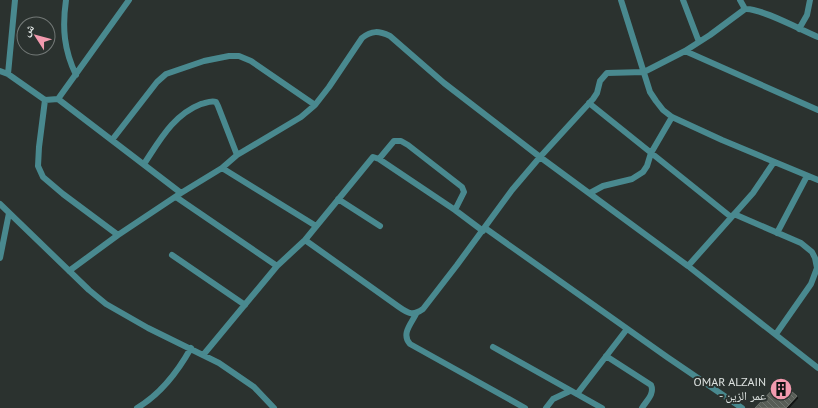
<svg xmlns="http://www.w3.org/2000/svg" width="818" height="408" font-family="'PT Sans','Noto Naskh Arabic',sans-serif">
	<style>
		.building { fill: url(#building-back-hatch); stroke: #6f746d; filter: url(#shadow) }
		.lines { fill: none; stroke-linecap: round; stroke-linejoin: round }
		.street { stroke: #49898f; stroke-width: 6 }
		.labels { text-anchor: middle; stroke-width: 4; stroke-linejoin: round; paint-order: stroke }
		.poi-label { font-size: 12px; fill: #dde2e0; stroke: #2b322f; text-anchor: end }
	</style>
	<defs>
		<pattern id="building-back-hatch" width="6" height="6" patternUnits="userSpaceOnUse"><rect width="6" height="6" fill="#595d57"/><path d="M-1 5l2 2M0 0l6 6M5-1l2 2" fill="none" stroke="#70746f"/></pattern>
		<filter id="shadow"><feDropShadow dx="1" dy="2" stdDeviation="0" flood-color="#0009"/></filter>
	</defs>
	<rect width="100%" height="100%" fill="#2b322f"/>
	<path class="building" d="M780 382 797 396 786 408H755Z"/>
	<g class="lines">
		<path class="street" d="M66 0C62 28 64 50 76 75
			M621 0 650 92 656 101 663 110 672 117 722 140 818 180
			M683 0 699 42
			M740 0 745 9
			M799 29 807 15 810 0
			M685 51 818 110
			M0 71 8 74 45 100 58 99 181 193
			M8 74 15 0
			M58 99 129 0
			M45 100 39 147 38 166 43 177 63 194 118 235
			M589 103 731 217
			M112 140 157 82 166 74 204 61 229 56H239L251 61 315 105
			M379 159 394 141H401L408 145 462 187 464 192 455 210
			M144 164C160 140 173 115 201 104 206 103 211 100 216 102L218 106 237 155
			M222 168 316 226
			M590 193 603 186 632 179 643 172 647 166 651 153 672 117
			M176 197 277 266
			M338 199 380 226
			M0 204 89 290 106 304 148 328 219 363 254 387 274 408
			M734 214 801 243 812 252 815 258 817 268 811 284 776 334
			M485 228 667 357 742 408
			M777 233 807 176
			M305 240 399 307C409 314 413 316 423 309L457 265 512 190 540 157 593 99 597 93 600 81 607 73 644 72 685 51 710 35 745 9C759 7 803 31 818 37
			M172 255 245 305
			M0 258 9 213
			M688 266 753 193 774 162
			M69 271 118 235 181 193 222 168 237 155 301 117 315 105 329 87 362 38C372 30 379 31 390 36L444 83 540 157 688 266 818 368
			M416 314C411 324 401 334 410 344L525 408
			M493 347 602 408
			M204 354 277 266 305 240 373 157 379 159 455 210 483 231
			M606 356 651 385C655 394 646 401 642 408
			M577 394 627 329
			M137 408C161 394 177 373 191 348
			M546 408 553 399 570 391"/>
	</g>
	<defs>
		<g id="building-disc" transform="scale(1.15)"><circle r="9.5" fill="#f29aae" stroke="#2b322f"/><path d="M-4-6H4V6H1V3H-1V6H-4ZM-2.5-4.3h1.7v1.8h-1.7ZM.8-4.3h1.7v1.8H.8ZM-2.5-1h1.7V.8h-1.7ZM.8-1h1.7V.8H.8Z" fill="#111"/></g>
	</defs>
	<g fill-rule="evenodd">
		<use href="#building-disc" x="781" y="389"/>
	</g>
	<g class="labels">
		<g class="poi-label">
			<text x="766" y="386">OMAR ALZAIN<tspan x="766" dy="14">- عمر الزين</tspan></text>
		</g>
	</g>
	<g transform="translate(36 36) rotate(306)"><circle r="19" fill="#2b322f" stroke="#727876"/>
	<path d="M0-3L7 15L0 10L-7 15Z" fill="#f29aae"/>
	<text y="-6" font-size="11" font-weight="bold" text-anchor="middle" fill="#dde2e0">ش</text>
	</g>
</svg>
